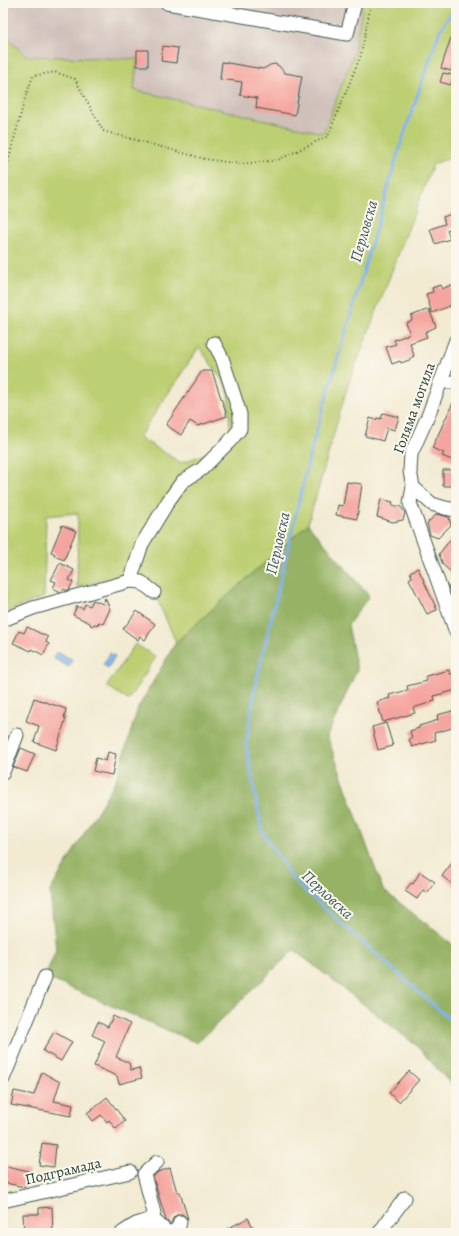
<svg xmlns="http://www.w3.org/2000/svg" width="459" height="1236" font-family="Alegreya,serif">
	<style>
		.industrial { fill: #cfc0ba }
		.green { fill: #bdcf73; stroke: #6e8654; fill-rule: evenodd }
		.forest { fill: #96b265; stroke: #5a784c }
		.water { fill: #83b2ed; stroke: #517890 }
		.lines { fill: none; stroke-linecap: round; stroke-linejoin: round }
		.stream { stroke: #83b2ed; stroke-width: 3 }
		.building { fill: #f5a59f }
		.minor-casing { stroke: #3f574c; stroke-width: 15 }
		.path { stroke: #3f574c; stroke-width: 2; stroke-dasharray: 1 3; stroke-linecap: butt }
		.minor { stroke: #fff; stroke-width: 13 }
		.labels { text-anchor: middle; stroke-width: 4; stroke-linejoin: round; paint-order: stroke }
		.street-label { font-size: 15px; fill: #1f3d34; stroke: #fbf7ec }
		.water-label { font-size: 16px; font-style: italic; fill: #385a62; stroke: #fbf7ec }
	</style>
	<rect width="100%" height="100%" fill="#fbf7ec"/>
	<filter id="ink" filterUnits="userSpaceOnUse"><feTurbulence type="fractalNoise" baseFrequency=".025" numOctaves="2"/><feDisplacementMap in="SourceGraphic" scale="8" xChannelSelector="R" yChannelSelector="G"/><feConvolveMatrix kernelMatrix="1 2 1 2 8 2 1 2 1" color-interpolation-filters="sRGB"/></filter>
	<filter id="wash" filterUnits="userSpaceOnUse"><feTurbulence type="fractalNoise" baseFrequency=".012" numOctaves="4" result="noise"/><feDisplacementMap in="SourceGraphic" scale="16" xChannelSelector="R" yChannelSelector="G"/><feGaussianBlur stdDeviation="0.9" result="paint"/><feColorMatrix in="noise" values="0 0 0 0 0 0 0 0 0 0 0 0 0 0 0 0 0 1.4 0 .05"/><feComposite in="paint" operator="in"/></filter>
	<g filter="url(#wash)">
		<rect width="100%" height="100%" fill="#f2ead1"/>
		<path class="industrial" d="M8 3H363L354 54 323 133 134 90 137 59 26 56 3 34Z"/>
		<path class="green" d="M3 3H8L3 34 26 56 137 59 134 90 323 133 354 54 363 3H456V156L433 164 347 388 308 524 176 642 157 599 123 574 77 587 78 513 46 516 44 597 3 613ZM199 347 228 388 230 432 212 451 181 463 139 437Z
			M135 644 156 657 128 700 107 686Z"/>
		<path class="forest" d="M308 524 369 596 348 625 357 670 327 736 383 890 456 947V1090L417 1046 294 950 197 1043 45 977 56 950 50 891 116 780 138 708 176 642Z"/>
		<path class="water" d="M56 652 72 659 69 667 53 658Z
			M110 653 115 656 108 668 103 665Z"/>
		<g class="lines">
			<path class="stream" d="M456 6 440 30 401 143 311 450 255 687 246 745 262 831 294 881 456 1025"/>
		</g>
		<g id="blocks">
			<path class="building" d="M454 28 456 29V54L451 71 441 68Z
				M163 46 178 48 176 63 161 61Z
				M137 50H148V66H137Z
				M222 62 263 69 270 65 275 64 279 66 285 73 302 76 295 115 256 108 257 98 240 95 242 82 220 79Z
				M443 73 453 75 451 85 440 82Z
				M456 212V227L447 230 450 239 435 244 430 229 445 224 443 217Z
				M440 285 442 289 451 285 456 302 449 304 450 306 432 313 426 294 433 292 432 288Z
				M429 309 436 327 425 332 427 337 410 343 414 356 412 357V359L401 363 400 361 392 364 386 347 396 344 394 340 410 334 406 323 412 320 411 316Z
				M202 371H212L227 416 198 426 190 421 181 435 166 425Z
				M456 396V451L452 460 442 456 444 453 432 448Z
				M383 413 399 417 395 430 387 428 383 441 365 436 370 418 376 420 377 418 381 419Z
				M443 470H456V486H443Z
				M347 482 362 484 357 519 336 515 338 505 343 506Z
				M381 499 393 502 392 505 401 507 405 513 403 520 393 522 377 517Z
				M437 514 449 517 451 525 438 538 430 535 427 523Z
				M62 525 76 531 64 560 54 556 55 554 51 552Z
				M450 540 456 545V568L452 573 443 565 439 554Z
				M60 563 74 570 69 580 73 582 69 590H66L64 589 61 592 53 588 56 582 51 580Z
				M418 568 437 610 427 614 409 579 412 577 410 572Z
				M456 585V596L452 597 448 587Z
				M105 598 110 609 103 624 99 622 98 625 95 624 91 626 90 623 73 615 77 606 83 609 85 604 90 606 93 600 103 604Z
				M137 611 155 624 145 640 140 636 138 640 123 629Z
				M27 627 48 637 46 642 49 644 43 655 32 649 31 651 13 643 19 631 24 633Z
				M449 670 450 674 456 672V690L434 696 435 700 431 701 432 702 413 708 415 713 383 722 377 702 390 698 389 695 408 690 407 686 427 681 426 676Z
				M34 698 66 709 64 718H66L56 750 34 742 39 726 26 721Z
				M456 710V727L434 733 436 740 412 747 409 739 412 738 410 731 419 728V726L438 720 437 715Z
				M386 723 393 746 378 750 372 727Z
				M21 748 35 754 27 772 13 767Z
				M108 752 116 754 112 775 93 771 96 758 106 761Z
				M456 858V887L442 876Z
				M420 872 435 882 427 893 423 890 417 899 405 891 411 883 413 884Z
				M113 1016 130 1024 116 1057 129 1063 131 1070 139 1068 142 1078 119 1084 117 1076 94 1066 105 1041 92 1035 98 1022 108 1027Z
				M54 1032 72 1042 61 1061 43 1051Z
				M409 1071 419 1080 399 1102 389 1093Z
				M42 1072 60 1082 54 1101 73 1105 71 1116 11 1105 14 1091 34 1095Z
				M107 1097 125 1121 116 1129 109 1120 107 1122 101 1115 93 1121 87 1113Z
				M42 1143 56 1145 54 1167 39 1165Z
				M6 1166 29 1171 25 1187 5 1183 6 1175 4 1174Z
				M170 1168 177 1192H180L188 1219 182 1214H178L174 1217 170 1224 166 1220 153 1177 158 1172Z
				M52 1207 53 1233H24L23 1214H39V1208Z
				M248 1218 256 1233H219Z"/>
		</g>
	</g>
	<g filter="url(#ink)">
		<use href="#blocks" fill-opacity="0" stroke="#3f574c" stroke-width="1"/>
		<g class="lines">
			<g class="minor-casing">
				<path id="minor" d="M167 3 347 34 355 3
					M456 340 428 416 411 454 410 471 413 487 432 504 445 508 456 510
					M440 382H456
					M413 487 410 503 456 632
					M130 581 142 544 169 500 182 482 202 469 229 442 240 429V414L222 358 214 343
					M3 620 33 608 130 581 141 582 154 592
					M3 772 17 735
					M3 1079 45 977
					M3 1201 130 1172
					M152 1218 167 1232C174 1233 179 1229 180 1222
					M145 1222 150 1233
					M122 1233C126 1230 131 1227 136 1224 144 1221 151 1222 154 1213L144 1174 157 1162
					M379 1233 405 1198"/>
			</g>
			<path class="path" d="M3 181 25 98 33 76 55 72 75 79 103 131 205 159 241 164 278 160 328 136 361 55 371 3"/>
			<use href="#minor" class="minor"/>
		</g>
	</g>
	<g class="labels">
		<g class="street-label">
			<text transform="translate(414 408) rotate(-70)" y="5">Голяма могила</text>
			<text transform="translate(63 1171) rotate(-13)" y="5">Подграмада</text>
		</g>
		<g class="water-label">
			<text transform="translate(363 231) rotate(-74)" y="6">Перловска</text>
			<text transform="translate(277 543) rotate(-77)" y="6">Перловска</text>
			<text transform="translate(328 894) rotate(43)" y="6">Перловска</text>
		</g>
	</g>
	<rect width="459" height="1236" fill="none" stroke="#fbf7ec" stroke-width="16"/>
</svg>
